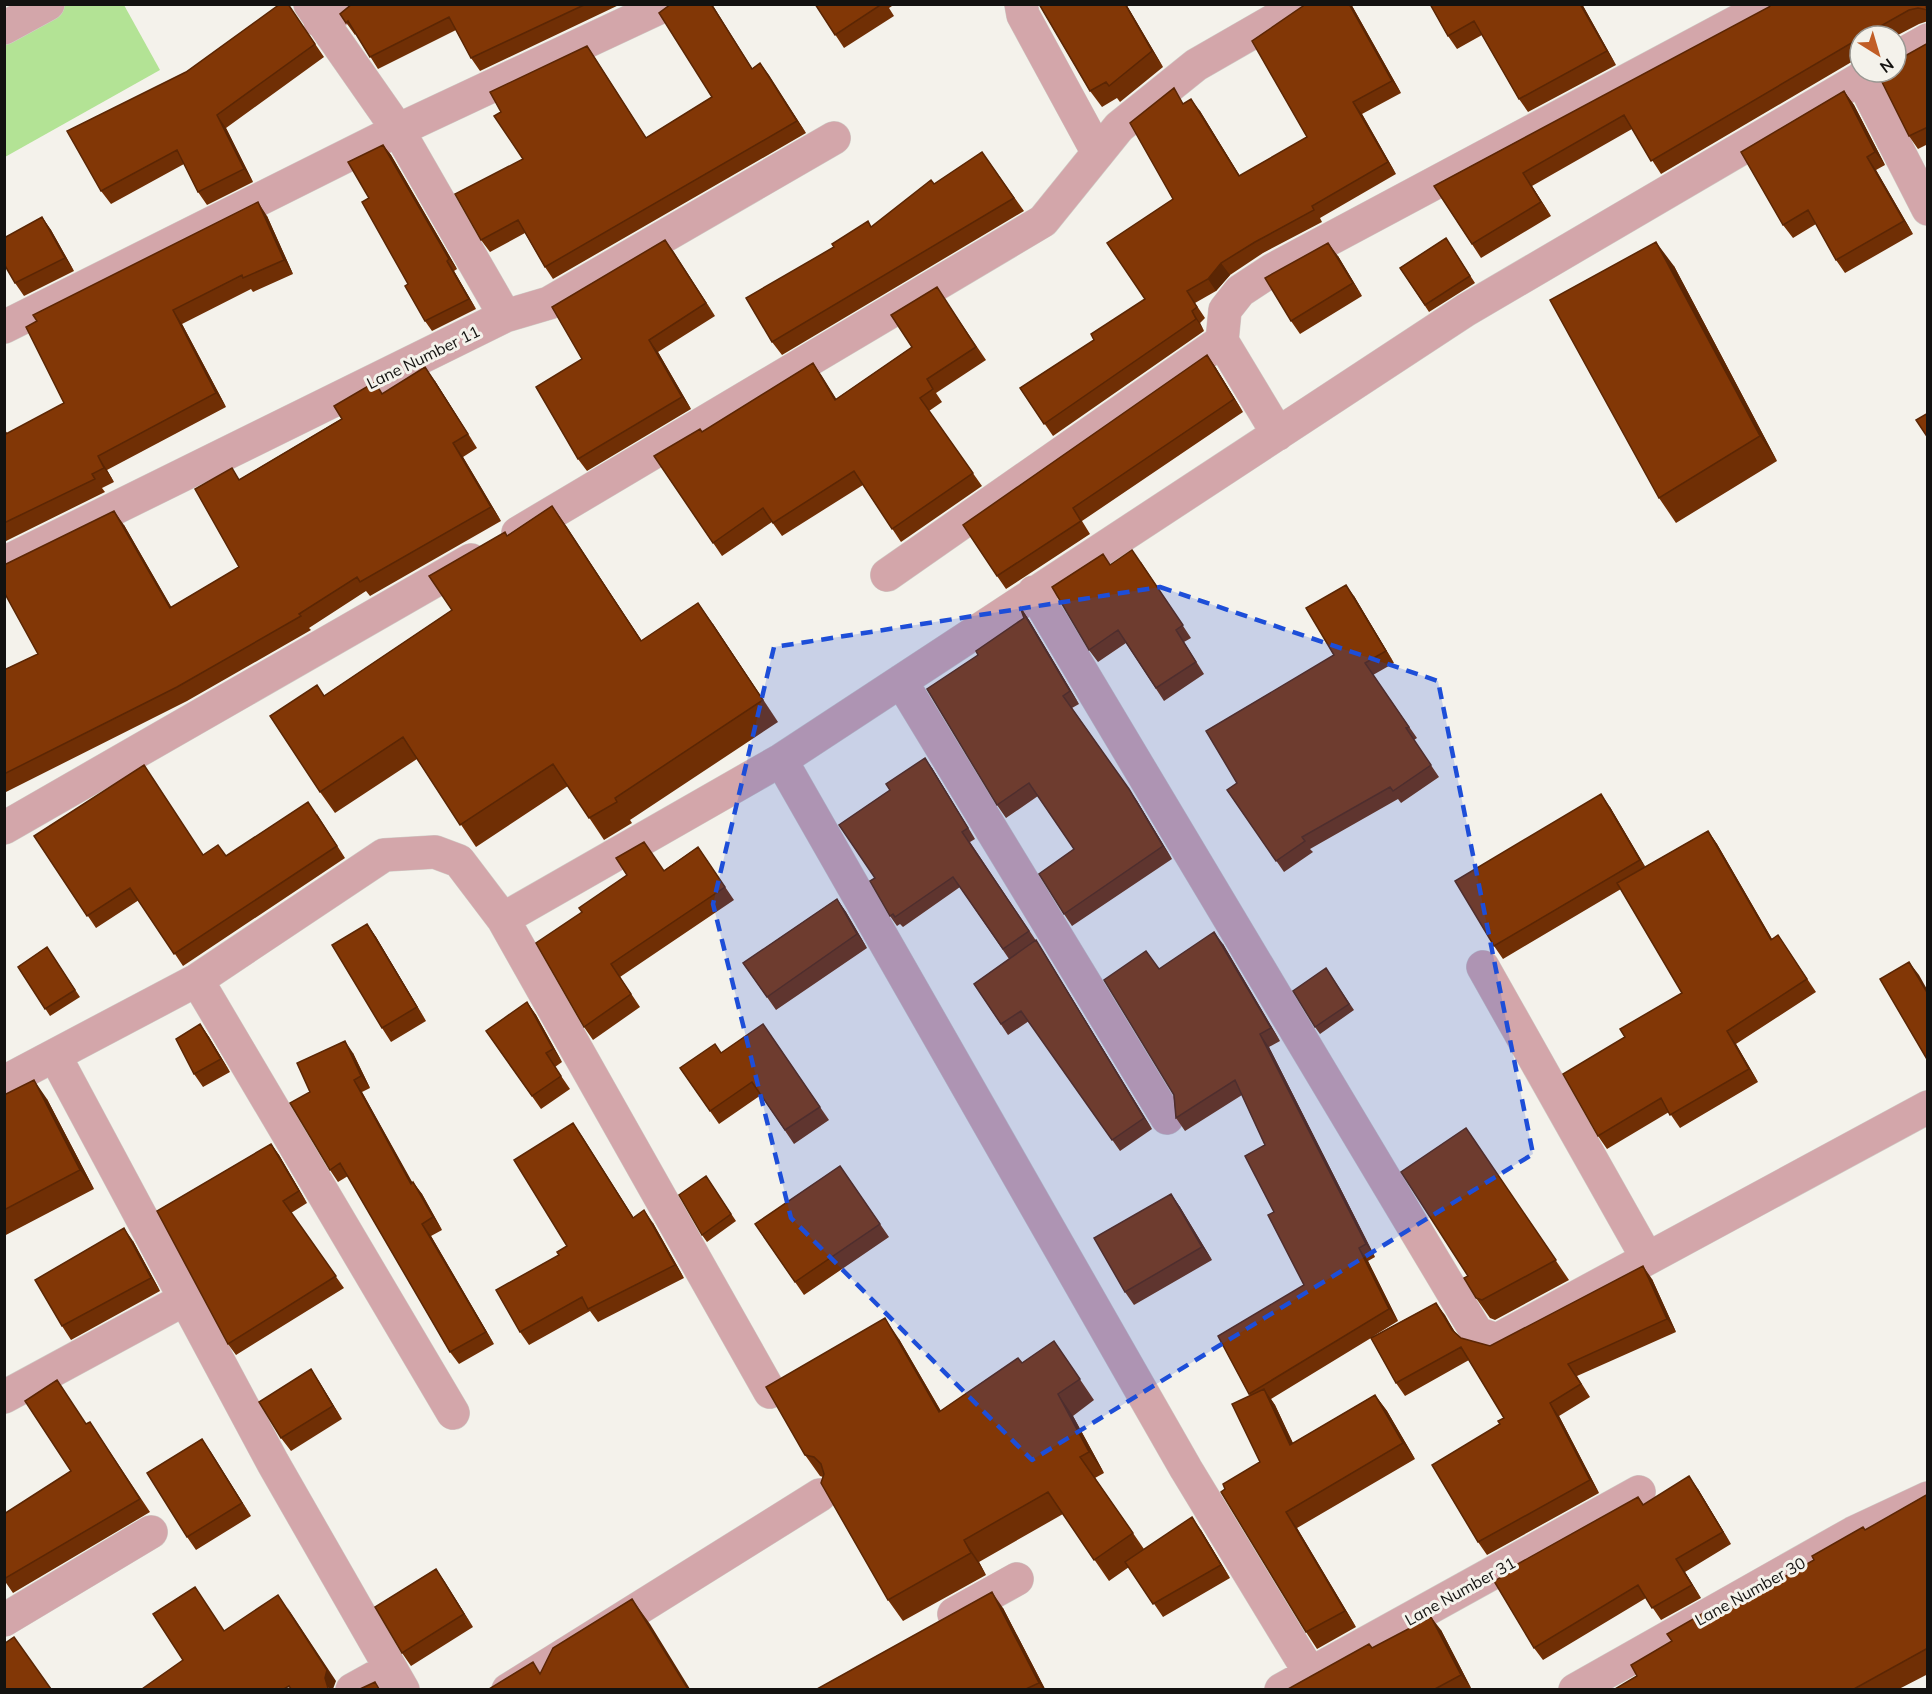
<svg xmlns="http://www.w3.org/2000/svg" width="1932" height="1694" font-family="Mulish,sans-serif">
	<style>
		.green { fill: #b3e395 }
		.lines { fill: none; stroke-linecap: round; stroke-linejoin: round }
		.minor-casing { stroke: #d0cec8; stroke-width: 34 }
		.minor { stroke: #d3a6aa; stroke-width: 33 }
		.wall { fill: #702f05 }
		.shaded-wall { fill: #5b2604 }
		.building { fill: #823706; stroke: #5b2604; stroke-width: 1.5 }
		.marked { fill: #1d4ed8; fill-opacity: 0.2; stroke: #1d4ed8; stroke-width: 4.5; stroke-dasharray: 12 8; stroke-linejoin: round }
		.labels { text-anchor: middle; stroke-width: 6; stroke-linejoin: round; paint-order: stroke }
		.street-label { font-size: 16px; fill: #131210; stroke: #f4f2eb }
	</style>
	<rect width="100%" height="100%" fill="#f4f2eb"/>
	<path class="green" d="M52 5H124L160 70 5 157V31Z"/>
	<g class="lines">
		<g class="minor-casing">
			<path id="minor" d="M310 4 398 130 505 316
				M1021 4 1023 15 1098 153
				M320 21 350 4
				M4 28 48 4
				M1896 58 1928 40
				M1861 78 1928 209
				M4 327 398 130 667 4
				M1278 434 1222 341 1225 310 1240 291 1272 270 1770 4
				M518 533 1043 221 1119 127 1196 65 1302 4
				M4 563 505 316 549 303 834 138
				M887 575 1222 341
				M1034 592 1477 1333 1497 1340 1928 1107
				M901 681 1167 1118
				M781 760 1186 1469 1310 1673
				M4 828 471 560
				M503 919 770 1392
				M1483 967 1647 1258
				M197 980 453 1413
				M55 1056 273 1463 403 1690
				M4 1082 197 980 384 855 435 852 459 861 503 919 781 760 1466 310 1872 72
				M4 1397 185 1299
				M954 1614 1017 1579
				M4 1620 151 1532
				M352 1690 390 1669
				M508 1690 820 1495
				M1281 1690 1639 1492
				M1575 1690 1853 1533 1928 1498"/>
		</g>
		<use href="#minor" class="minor"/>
	</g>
	<path class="wall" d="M288 4 324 57 226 128 253 182 207 205 198 192 184 164 111 204 101 191 186 72Z
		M352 4H621L480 71 471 58 456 30 378 69 356 34 355 35 340 14Z
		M815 4H895L889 8 894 16 844 48Z
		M1039 4H1126L1163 67 1120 102 1117 98 1102 107 1090 91Z
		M1306 4H1351L1401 93 1362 114 1396 174 1320 218 1322 222 1263 253 1230 275 1216 291 1195 303 1205 318 1200 323 1204 331 1053 436 1020 388 1094 340 1145 299 1173 199 1184 103 1200 111 1240 176 1307 137Z
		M1430 4H1582L1616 65 1528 112 1519 99 1482 35 1457 49 1448 36Z
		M1928 4V21L1919 24 1896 36H1860V57L1661 174 1632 129 1532 186 1551 216 1481 258 1434 186 1769 7Z
		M1928 43V144L1918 149 1909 136Z
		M587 46 646 138 712 97 760 63 806 133 553 279 545 267 525 233 490 252 481 240 523 159Z
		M1844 91 1854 105 1885 165 1876 170 1913 234 1845 273 1836 260 1816 224 1793 238 1783 225Z
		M383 145 391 155 457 269 454 271 476 309 432 331 425 321 369 198Z
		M982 152 1024 211 782 355 772 342 872 227Z
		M267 216 293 274 253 292 251 289 182 324 226 407 107 470 114 482 102 488 105 492 4 542V429L8 434 64 403Z
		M42 217 51 230 74 271 24 296 15 283Z
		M1446 238 1475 283 1429 312 1400 268Z
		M665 240 715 316 658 352 691 409 587 471 578 459 582 359Z
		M1338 256 1362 296 1300 334 1291 321Z
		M1674 266 1777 461 1676 523 1659 498Z
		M946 301 986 360 936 393 942 402 929 411 982 486 901 542 863 485 782 536 772 522 722 556 654 456 702 432 813 363 836 399 912 347Z
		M1207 355 1216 368 1243 412 1082 521 1090 534 1006 589 997 576Z
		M435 381 477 448 463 457 501 521 370 596 366 591 309 628 311 630 187 701 4 793V670L38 654 124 525 171 607 239 567 240 479 383 394Z
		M552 506 642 641 713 624 778 722 630 820 632 823 604 840 568 786 476 847 417 759 335 813 320 792 324 696 452 610 508 535Z
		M1141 562 1191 638 1184 642 1204 674 1164 701 1126 643 1098 662 1089 650 1110 565Z
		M1354 596 1394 663 1373 675 1417 738 1414 740 1439 777 1401 803 1398 799 1310 849 1313 852 1284 872 1227 790 1237 783 1334 655Z
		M1020 607 1029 620 1079 704 1072 708 1137 801 1172 859 1072 926 1064 914 1074 849 1038 796 1006 818 997 805 978 655 1024 618Z
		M932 768 975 839 970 842 1043 951 1152 1129 1120 1151 1029 1021 1008 1035 974 984 1009 959 960 887 903 927 900 924 897 926 890 916 875 878Z
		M1610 807 1645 867 1708 831 1717 844 1772 939 1778 935 1816 992 1736 1044 1758 1082 1680 1128 1669 1112 1607 1149 1598 1136 1625 1037 1682 993 1621 889 1503 959 1494 946Z
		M317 814 345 858 183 966 139 900 96 928 34 836 203 855 226 856Z
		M698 847 734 900 620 977 640 1007 593 1040 584 1027 536 943 664 870Z
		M837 899 846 912 867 948 776 1010 743 963Z
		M367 924 376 937 426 1021 391 1042 382 1028Z
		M1223 944 1280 1041 1269 1047 1375 1257 1368 1261 1398 1321 1372 1337 1436 1303 1455 1332 1461 1338 1490 1346 1652 1279 1676 1332 1577 1376 1590 1397 1559 1416 1599 1493 1487 1555 1478 1542 1500 1424 1504 1418 1469 1360 1405 1396 1396 1383 1371 1338 1271 1399 1275 1405 1293 1443 1375 1395 1387 1411 1415 1459 1297 1528 1356 1627 1317 1649 1306 1632 1260 1462 1250 1396 1218 1336 1304 1285 1274 1212 1265 1145 1242 1095 1185 1131 1176 1118 1159 969Z
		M47 947 80 997 50 1016 18 967Z
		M1326 968 1354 1010 1320 1034 1315 1027Z
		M527 1002 536 1015 562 1062 555 1067 570 1089 541 1109 486 1031Z
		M200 1024 209 1037 230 1072 203 1087 194 1074Z
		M763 1024 829 1120 794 1144 761 1095 719 1124 680 1068 721 1053Z
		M353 1053 370 1088 362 1092 412 1183 413 1182 422 1194 442 1230 431 1236 494 1344 459 1364 450 1352 348 1176 338 1182 330 1170 310 1092Z
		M4 1095 47 1099 94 1189 4 1236Z
		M573 1123 633 1217 653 1223 684 1278 598 1322 590 1311 529 1345 520 1332 559 1255 567 1246Z
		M1466 1128 1569 1280 1495 1320 1490 1318 1476 1298 1468 1276Z
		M271 1144 279 1155 307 1203 291 1213 344 1288 236 1355 228 1344Z
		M840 1166 889 1237 804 1295 755 1224Z
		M706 1176 736 1221 707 1242 702 1235Z
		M1171 1194 1180 1207 1212 1260 1134 1305 1125 1292Z
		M133 1241 160 1291 71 1340 62 1326Z
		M899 1339 941 1411 1022 1363 1054 1341 1094 1400 1073 1416 1104 1473 1095 1478 1144 1549 1201 1530 1230 1578 1163 1617 1129 1567 1109 1581 1063 1514 979 1562 986 1575 903 1621 888 1600 823 1477 820 1476 805 1455Z
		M311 1369 342 1419 291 1451 281 1438Z
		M90 1422 150 1512 13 1593 4 1580V1514L71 1471 87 1423Z
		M202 1439 251 1516 196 1550 187 1537Z
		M1698 1489 1731 1544 1685 1572 1701 1598 1661 1620 1646 1598 1543 1660 1534 1648 1638 1497 1644 1505Z
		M1928 1494V1674L1899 1689H1615L1637 1676 1672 1641 1711 1616 1725 1611Z
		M436 1569 473 1627 411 1666 402 1653Z
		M1003 1608 1045 1689H817Z
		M1441 1630 1471 1688 1467 1689H1288L1372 1648Z"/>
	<path class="shaded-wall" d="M711 4H712L760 81 752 69Z
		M1125 4H1126L1163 67 1152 51Z
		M1349 4H1351L1401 93 1392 81Z
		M1580 4H1582L1616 65 1607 51Z
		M1877 28 1883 36H1872Z
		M587 46 595 58 654 150 646 138Z
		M760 63 769 75 806 133 797 121Z
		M1844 91 1854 105 1885 165 1875 152Z
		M1191 99 1200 111 1247 188 1239 176Z
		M1353 102 1362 114 1396 174 1388 162Z
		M217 115 226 128 253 182 244 169Z
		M383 145 391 155 457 269 449 259Z
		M1867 157 1876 170 1913 234 1904 221Z
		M1523 173 1532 186 1551 216 1541 202Z
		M258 202 267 216 293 274 284 260Z
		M42 217 51 230 74 271 65 258Z
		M665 240 674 252 715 316 706 303Z
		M1656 242 1674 266 1777 461 1760 436Z
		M1328 243 1338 256 1362 296 1353 283Z
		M447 261 454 271 476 309 469 299Z
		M1221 263 1230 275 1216 291 1208 279Z
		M173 310 182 324 226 407 216 393Z
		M1192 311 1200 323 1204 331 1196 319Z
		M649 340 658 352 691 409 682 397Z
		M1207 355 1216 368 1243 412 1234 399Z
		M813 363 822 376 845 413 835 400Z
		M425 367 435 381 477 448 468 434Z
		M453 443 463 457 501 521 491 507Z
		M98 456 107 470 114 482 104 468Z
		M552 506 567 527 656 663 641 641Z
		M114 511 124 525 180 622 170 608Z
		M1346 585 1354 596 1394 663 1386 651Z
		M698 603 713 624 778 722 763 700Z
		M1020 607 1029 620 1079 704 1070 691Z
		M925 758 932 768 975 839 968 828Z
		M1129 789 1137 801 1172 859 1163 846Z
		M1601 794 1610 807 1649 873 1640 860Z
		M1708 831 1717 844 1780 953 1771 940Z
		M837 899 846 912 867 948 857 934Z
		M367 924 376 937 426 1021 417 1007Z
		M1214 932 1223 944 1280 1041 1271 1028Z
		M1036 940 1043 951 1152 1129 1144 1118Z
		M1909 962 1919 975 1928 991V994Z
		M527 1002 536 1015 562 1062 553 1049Z
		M200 1024 209 1037 230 1072 221 1059Z
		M1727 1031 1736 1044 1758 1082 1749 1069Z
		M1260 1034 1269 1047 1375 1257 1366 1244Z
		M345 1041 353 1053 370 1088 361 1076Z
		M34 1080 47 1099 94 1189 80 1170Z
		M354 1080 362 1092 420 1196 411 1184Z
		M573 1123 582 1136 642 1231 633 1218Z
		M271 1144 279 1155 307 1203 299 1191Z
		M413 1182 422 1194 442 1230 433 1217Z
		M1171 1194 1180 1207 1212 1260 1202 1247Z
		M644 1210 653 1223 684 1278 675 1265Z
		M422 1224 431 1236 494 1344 486 1332Z
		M124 1228 133 1241 160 1291 151 1278Z
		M1359 1248 1368 1261 1398 1321 1389 1309Z
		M1643 1266 1652 1279 1676 1332 1667 1319Z
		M1436 1303 1445 1315 1461 1343 1452 1330Z
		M885 1318 899 1339 954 1434 939 1412Z
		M311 1369 320 1383 342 1419 333 1406Z
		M1264 1389 1275 1405 1301 1461 1290 1445Z
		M1058 1394 1073 1416 1104 1473 1089 1452Z
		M1375 1395 1387 1411 1415 1459 1403 1443Z
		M1550 1403 1559 1416 1599 1493 1590 1480Z
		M202 1439 211 1452 251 1516 242 1503Z
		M1689 1476 1698 1489 1731 1544 1723 1532Z
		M1286 1512 1297 1528 1356 1627 1345 1611Z
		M1192 1517 1201 1530 1230 1578 1221 1565Z
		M964 1540 979 1562 986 1575 971 1553Z
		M1676 1559 1685 1572 1701 1598 1692 1585Z
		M436 1569 445 1582 473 1627 464 1614Z
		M992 1592 1003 1608 1045 1689H1043L1039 1683Z
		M632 1599 650 1624 690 1689H688Z
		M287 1607 336 1681 333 1689H329Z
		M1431 1617 1441 1630 1471 1688 1461 1675Z"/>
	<path class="building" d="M280 4H288L315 44 217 115 244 169 198 192 177 150 101 191 67 131 186 72Z
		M352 4H586L471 58 449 17 370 57 348 21 346 23 340 14Z
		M671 4H711L752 69 760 63 797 121 545 267 518 220 481 240 455 194 523 159 494 116 501 112 490 92 587 46 646 138 712 97 659 13Z
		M815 4H882L835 35Z
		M1039 4H1125L1152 51 1109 86 1106 82 1090 91Z
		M1306 4H1349L1392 81 1353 102 1388 162 1312 206 1314 210 1255 242 1221 263 1208 279 1187 291 1197 307 1192 311 1196 319 1044 424 1020 388 1094 340 1091 334 1145 299 1107 243 1173 199 1130 123 1174 88 1183 104 1191 99 1239 176 1307 137 1252 41Z
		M1430 4H1580L1607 51 1519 99 1474 21 1448 36Z
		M1772 4H1928L1926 7 1928 10 1918 8 1909 10 1877 28 1872 36H1860V42H1853L1651 161 1624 115 1523 173 1541 202 1472 244 1434 186 1769 7Z
		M1928 43V127L1909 136 1877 72H1896V61Z
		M1844 91 1875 152 1867 157 1904 221 1836 260 1808 210 1783 225 1741 152Z
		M383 145 449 259 447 261 469 299 425 321 405 286 408 284 362 202 369 198 348 162Z
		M982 152 1014 198 772 342 746 298 834 247 832 244 868 221 871 227 931 180 934 184Z
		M258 202 284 260 243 278 242 275 173 310 216 393 98 456 104 468 92 474 95 479 4 523V431L6 434 64 403 26 327 37 321 33 315Z
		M42 217 65 258 15 283 4 264V238Z
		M1446 238 1470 276 1425 305 1400 268Z
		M665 240 706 303 649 340 682 397 578 459 536 387 582 359 552 307Z
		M1656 242 1760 436 1659 498 1550 300Z
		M1328 243 1353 283 1291 321 1265 278Z
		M937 287 976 347 927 379 933 389 920 398 973 473 892 529 854 471 773 523 763 508 713 543 654 456 700 429 702 432 813 363 835 400 912 347 891 315Z
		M1207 355 1234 399 1073 508 1081 521 997 576 963 525Z
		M425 367 468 434 453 443 491 507 360 582 357 577 299 614 301 616 177 687 4 774V670L38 654 4 592V565L114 511 170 608 239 567 195 489 232 468 239 480 342 419 334 406 375 382 382 394Z
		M1928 413V438L1916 420Z
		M552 506 641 641 698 603 763 700 615 798 617 802 589 818 553 764 460 825 403 737 320 792 270 716 317 685 324 696 452 610 429 576 505 532 507 536Z
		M1132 550 1183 625 1176 630 1196 662 1156 688 1118 630 1089 650 1052 587 1103 554 1110 565Z
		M1346 585 1386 651 1365 663 1409 727 1406 728 1431 765 1393 791 1390 787 1302 837 1305 841 1276 861 1227 790 1237 783 1206 731 1334 655 1306 608Z
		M1020 607 1070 691 1063 696 1129 789 1163 846 1064 914 1039 874 1074 849 1029 783 997 805 927 689 978 655 976 651 1024 618Z
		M925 758 968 828 962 832 1029 931 1003 949 953 877 895 917 893 914 890 916 870 881 875 878 839 825 890 790 886 784Z
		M144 765 203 855 218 845 226 856 308 802 337 846 174 954 130 888 87 916 34 836Z
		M1601 794 1640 860 1494 946 1455 881Z
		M1708 831 1771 940 1778 935 1807 979 1727 1031 1749 1069 1670 1115 1661 1098 1598 1136 1563 1074 1625 1037 1620 1029 1682 993 1617 883Z
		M644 842 664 871 698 847 725 887 611 964 631 994 584 1027 536 943 582 912 579 908 627 875 616 858Z
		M837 899 857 934 767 997 743 963Z
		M367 924 417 1007 382 1028 332 945Z
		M1214 932 1271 1028 1260 1034 1366 1244 1359 1248 1389 1309 1249 1394 1218 1336 1304 1285 1268 1215 1274 1212 1245 1156 1265 1145 1235 1080 1176 1118 1174 1095 1104 980 1146 951 1159 969Z
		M1036 940 1144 1118 1112 1140 1021 1011 1001 1024 974 984Z
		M47 947 75 990 45 1009 18 967Z
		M1909 962 1928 994V1061L1880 979Z
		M1326 968 1349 1004 1315 1027 1293 991Z
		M527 1002 553 1049 546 1053 561 1076 532 1096 486 1031Z
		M200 1024 221 1059 194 1074 176 1039Z
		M763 1024 820 1107 785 1130 752 1082 710 1111 680 1068 715 1044 721 1053Z
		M345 1041 361 1076 354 1080 411 1184 413 1182 433 1217 422 1224 486 1332 450 1352 340 1163 330 1170 290 1103 310 1092 297 1063Z
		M34 1080 80 1170 4 1210V1095Z
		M573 1123 633 1218 644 1210 675 1265 588 1309 582 1297 520 1332 496 1290 559 1255 557 1252 567 1246 514 1160Z
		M1466 1128 1556 1260 1482 1300 1476 1298 1464 1278 1468 1276 1401 1172Z
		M271 1144 299 1191 283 1201 336 1276 228 1344 157 1211Z
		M840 1166 880 1224 795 1282 755 1224Z
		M706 1176 731 1214 702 1235 679 1195Z
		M1171 1194 1202 1247 1125 1292 1094 1238Z
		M124 1228 151 1278 62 1326 35 1280Z
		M1643 1266 1667 1319 1568 1364 1581 1384 1550 1403 1590 1480 1478 1542 1432 1465 1500 1424 1498 1421 1504 1418 1461 1347 1396 1383 1371 1338 1436 1303 1452 1330 1461 1338 1490 1346Z
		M885 1318 939 1412 1018 1358 1022 1363 1054 1341 1080 1379 1058 1394 1089 1452 1080 1457 1133 1533 1094 1560 1048 1492 964 1540 971 1553 888 1600 821 1483 824 1474 821 1464 814 1457 805 1455 766 1387Z
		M311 1369 333 1406 281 1438 259 1402Z
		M57 1380 86 1424 90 1422 140 1499 4 1579V1514L71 1471 25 1401Z
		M1264 1389 1290 1445 1375 1395 1403 1443 1286 1512 1345 1611 1306 1632 1221 1492 1225 1489 1223 1484 1260 1462 1232 1404Z
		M202 1439 242 1503 187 1537 147 1473Z
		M1689 1476 1723 1532 1676 1559 1692 1585 1652 1608 1638 1585 1534 1648 1494 1581 1500 1578 1498 1575 1638 1497 1643 1505Z
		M1928 1494V1648L1854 1689H1615L1637 1676 1631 1665 1672 1641 1667 1634 1707 1611 1710 1616 1724 1609 1725 1611 1814 1560 1812 1556 1863 1527 1865 1530Z
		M1192 1517 1221 1565 1153 1604 1125 1562Z
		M436 1569 464 1614 402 1653 375 1607Z
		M195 1587 224 1631 278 1595 327 1670 325 1678 328 1688 329 1689H291L289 1686 284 1689H142L183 1660 153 1614Z
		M992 1592 1039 1683 1026 1689H817Z
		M632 1599 688 1689H489L533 1662 540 1674 553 1648Z
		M1431 1617 1461 1675 1435 1689H1288L1369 1644 1372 1648Z
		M14 1637 51 1689H4V1644Z
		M375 1682 379 1689H360Z"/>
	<path class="marked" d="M1160 587 1438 681 1533 1154 1032 1460 791 1218 713 904 774 647Z"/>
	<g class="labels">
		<g class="street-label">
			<text transform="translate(423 357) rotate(-26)" y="6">Lane Number 11</text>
			<text transform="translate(1460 1591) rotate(-29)" y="6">Lane Number 31</text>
			<text transform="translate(1750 1591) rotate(-29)" y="6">Lane Number 30</text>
		</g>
	</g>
	<rect width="1932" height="1694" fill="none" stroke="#131210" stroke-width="12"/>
	<g transform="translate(1878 54) rotate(143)"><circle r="28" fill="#f4f2eb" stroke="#9a9893" stroke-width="1.5"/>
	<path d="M0-4.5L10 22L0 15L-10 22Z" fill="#c15d26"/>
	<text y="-9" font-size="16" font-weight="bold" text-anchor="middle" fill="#131210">N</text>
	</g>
</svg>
